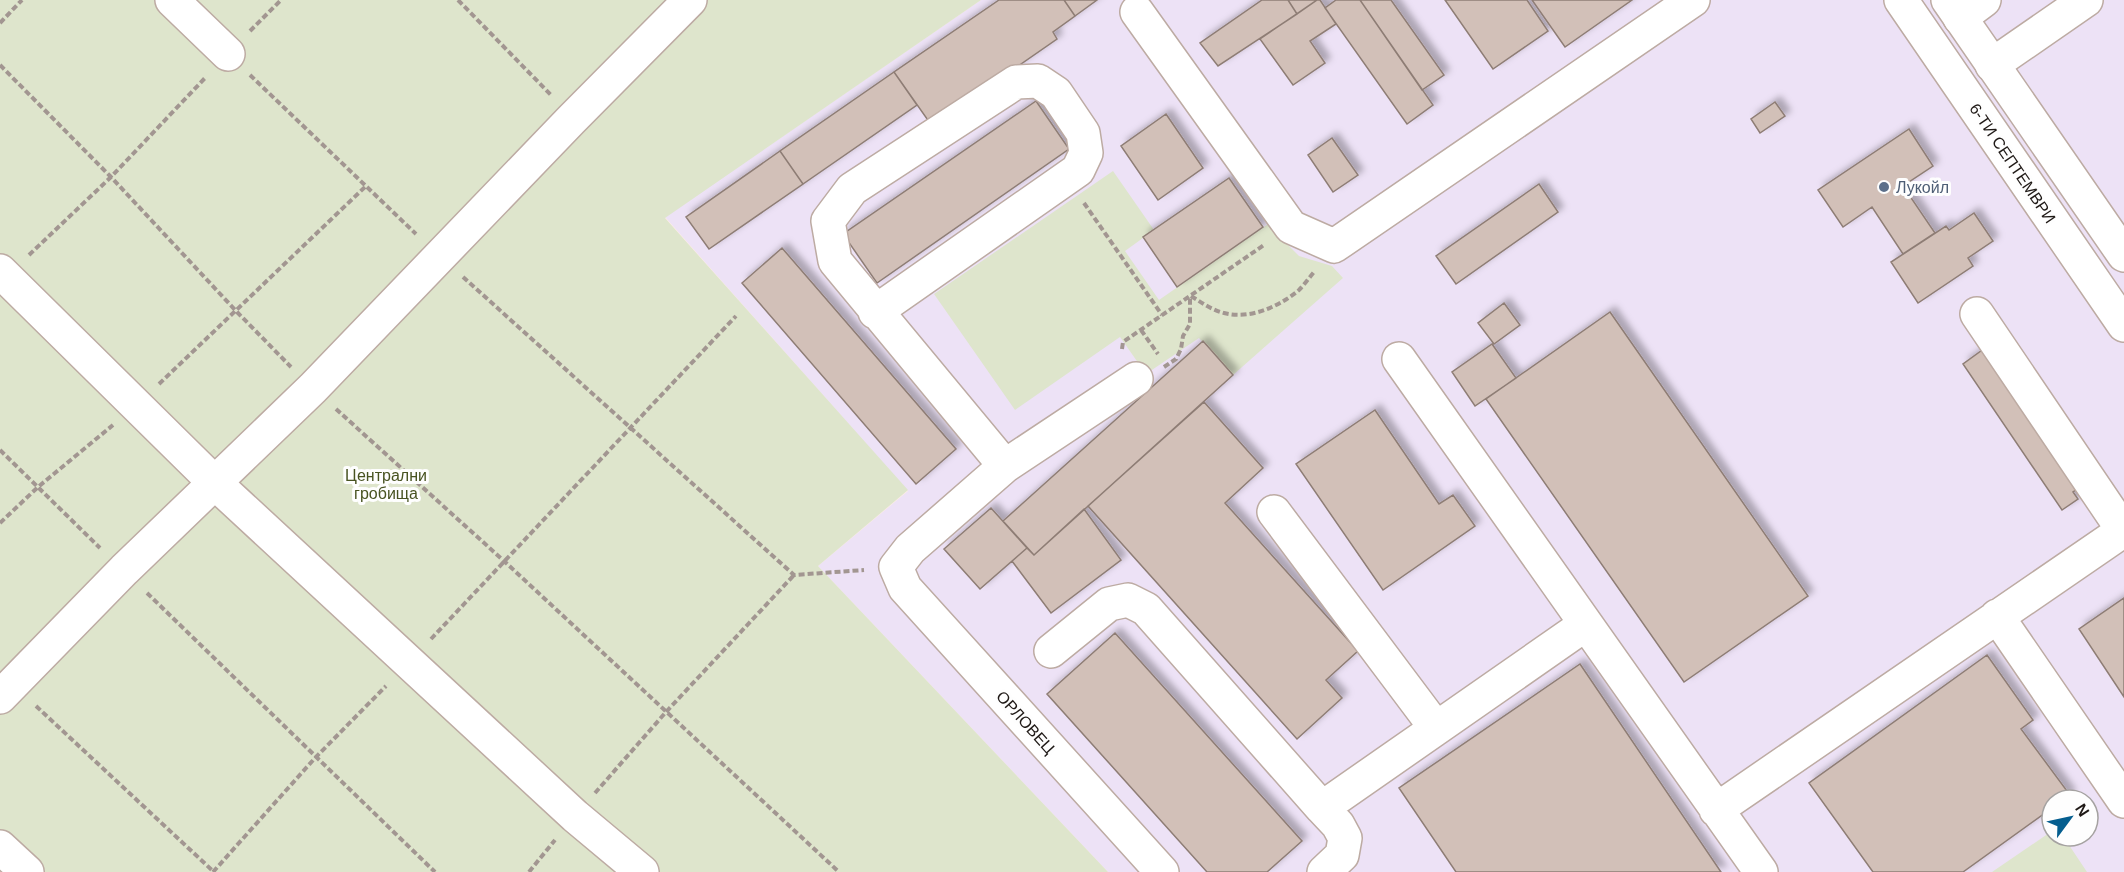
<svg xmlns="http://www.w3.org/2000/svg" width="2124" height="872" font-family="Arial,sans-serif">
	<style>
		.industrial { fill: #ede2f6; fill-rule: evenodd }
		.green { fill: #dee5cc }
		.building { fill: #d2c0b8; stroke: #8e7d75; stroke-width: 1.5; filter: url(#shadow) }
		.lines { fill: none; stroke-linecap: round; stroke-linejoin: round }
		.minor-casing { stroke: #bdaba3; stroke-width: 36 }
		.major-casing { stroke: #bdaba3; stroke-width: 36 }
		.path { stroke: #a29691; stroke-width: 4; stroke-dasharray: 6 3; stroke-linecap: butt }
		.minor { stroke: #fff; stroke-width: 33 }
		.major { stroke: #fff; stroke-width: 33 }
		.service-dot { fill: #5c6f8a; stroke: #fefefe; stroke-width: 2 }
		.labels { text-anchor: middle; stroke-width: 6; stroke-linejoin: round; paint-order: stroke }
		.street-label { font-size: 16px; fill: #1f1916; stroke: #fefefe }
		.service-label { font-size: 16px; fill: #4e5e75; stroke: #fefefe; text-anchor: start }
		.park-label { font-size: 16px; fill: #485321; stroke: #fefefe }
	</style>
	<defs>
		<filter id="shadow"><feDropShadow dx="5.5" dy="-5.5" stdDeviation="3" flood-color="#0004"/></filter>
	</defs>
	<rect width="100%" height="100%" fill="#fdede6"/>
	<path class="industrial" d="M981 0H2124V872H1108L818 566 908 491 665 217ZM2052 800H2088V836H2052Z"/>
	<path class="green" d="M0 0H981L665 218 908 490 818 566 1108 872H0Z
		M1113 171 1154 230 1125 251 1159 300 1271 222 1282 239 1299 256 1332 266 1343 278 1233 375 1199 338 1146 374 1120 337 1015 410 934 294Z
		M2052 831V836H2063L2087 872H1992Z"/>
	<path class="building" d="M999 0H1064L1075 16 1053 32 1057 39 932 126 894 72Z
		M1064 0H1097L1075 16Z
		M1262 0H1288L1297 14 1218 66 1200 43Z
		M1288 0H1317L1297 14Z
		M1317 0H1320L1336 24 1310 41 1325 63 1293 85 1260 39Z
		M1336 0H1360L1433 105 1407 124 1325 8Z
		M1360 0H1391L1444 75 1422 90Z
		M1445 0H1527L1548 31 1493 69Z
		M1532 0H1632L1565 47Z
		M894 72 917 105 803 184 780 151Z
		M1036 101 1069 149 877 283 843 234Z
		M1775 102 1785 116 1760 133 1751 119Z
		M1166 114 1203 168 1158 200 1121 146Z
		M1909 129 1933 166 1903 186 1935 233 1903 254 1872 207 1843 227 1818 190Z
		M1332 138 1358 175 1333 192 1308 155Z
		M780 151 803 184 709 249 686 217Z
		M1229 178 1263 227 1177 287 1143 237Z
		M1539 184 1558 212 1456 284 1436 256Z
		M1974 213 1993 241 1968 258 1973 266 1918 303 1891 262 1946 226 1949 230Z
		M782 248 956 449 916 484 742 283Z
		M1504 303 1520 325 1494 344 1478 323Z
		M1610 312 1808 596 1684 682 1486 399Z
		M1203 341 1233 375 1034 555 1003 521Z
		M1492 344 1516 378 1475 406 1452 372Z
		M1985 348 2083 485 2073 492 2078 499 2062 510 1963 364Z
		M1204 402 1263 468 1225 503 1358 651 1326 680 1342 698 1297 739 1088 506Z
		M1375 410 1439 504 1453 495 1475 526 1383 590 1296 464Z
		M991 508 1027 548 980 589 944 549Z
		M1084 509 1121 560 1051 613 1012 561 1027 548 1034 555Z
		M2124 598V697L2079 629Z
		M1115 633 1302 841 1267 872H1207L1047 694Z
		M1987 655 2033 720 2021 729 2070 795 2063 800H2052V808L1963 872H1873L1809 783Z
		M1580 664 1721 872H1456L1399 788Z"/>
	<g class="lines">
		<g class="minor-casing">
			<path id="minor" d="M172 0 228 54
				M1137 12 1291 227 1334 246 1693 0
				M1960 18 1984 0
				M1992 65 2086 0
				M0 271 214 482 575 816 642 872
				M875 312 1078 170 1086 153 1083 133 1056 93 1038 81 1016 82 852 189 828 221 835 261 1005 466
				M1977 314 2123 530
				M1399 359 1761 872
				M1136 379 1005 466 910 549 896 567 905 588 1162 872
				M1274 512 1436 728
				M1997 616 2124 801
				M1051 651 1109 604 1128 600 1146 609 1322 808
				M0 697 124 570 313 388 571 120 690 0
				M1716 810 2124 530
				M0 847 27 872
				M1324 872 1342 855 1345 838 1338 825 1322 808 1586 624"/>
		</g>
		<g class="major-casing">
			<path id="major" d="M1901 0 2124 325
				M1948 0 2124 255"/>
		</g>
		<path class="path" d="M458 0 552 96
			M0 23 22 0
			M250 31 281 0
			M0 65 111 177 237 312 291 367
			M250 75 416 234
			M1084 203 1162 315
			M29 255 111 177 205 78
			M463 277 794 575 864 570
			M1191 296C1202 303 1212 310 1224 313 1250 320 1280 306 1299 290 1304 285 1309 278 1314 272
			M1141 330 1158 354
			M1122 349 1123 342 1264 245
			M1164 367 1176 359 1181 349 1183 336 1190 324V296
			M159 384 366 186
			M336 409 504 561 839 872
			M0 450 100 548
			M0 523 38 487 113 425
			M147 593 435 872
			M431 639 736 316
			M36 706 214 872
			M595 793 666 712 794 575
			M213 872 315 758 386 686
			M529 872 555 840"/>
		<use href="#minor" class="minor"/>
		<use href="#major" class="major"/>
	</g>
	<circle class="service-dot" cx="1884" cy="187" r="6"/>
	<g class="labels">
		<g class="street-label">
			<text transform="translate(2013 163) rotate(56)" y="6">6-ТИ СЕПТЕМВРИ</text>
			<text transform="translate(1026 722) rotate(48)" y="6">ОРЛОВЕЦ</text>
		</g>
		<g class="service-label">
			<text x="1896" y="193">Лукойл</text>
		</g>
		<g class="park-label">
			<text x="386" y="481">Централни<tspan x="386" dy="18">гробища</tspan></text>
		</g>
	</g>
	<g transform="translate(2070 818) rotate(57)"><circle r="28" fill="#fefefe" stroke="#a5a2a1" stroke-width="1.5"/>
	<path d="M0-4.5L10 22L0 15L-10 22Z" fill="#055e8f"/>
	<text y="-9" font-size="16" font-weight="bold" text-anchor="middle" fill="#1f1916">N</text>
	</g>
</svg>
